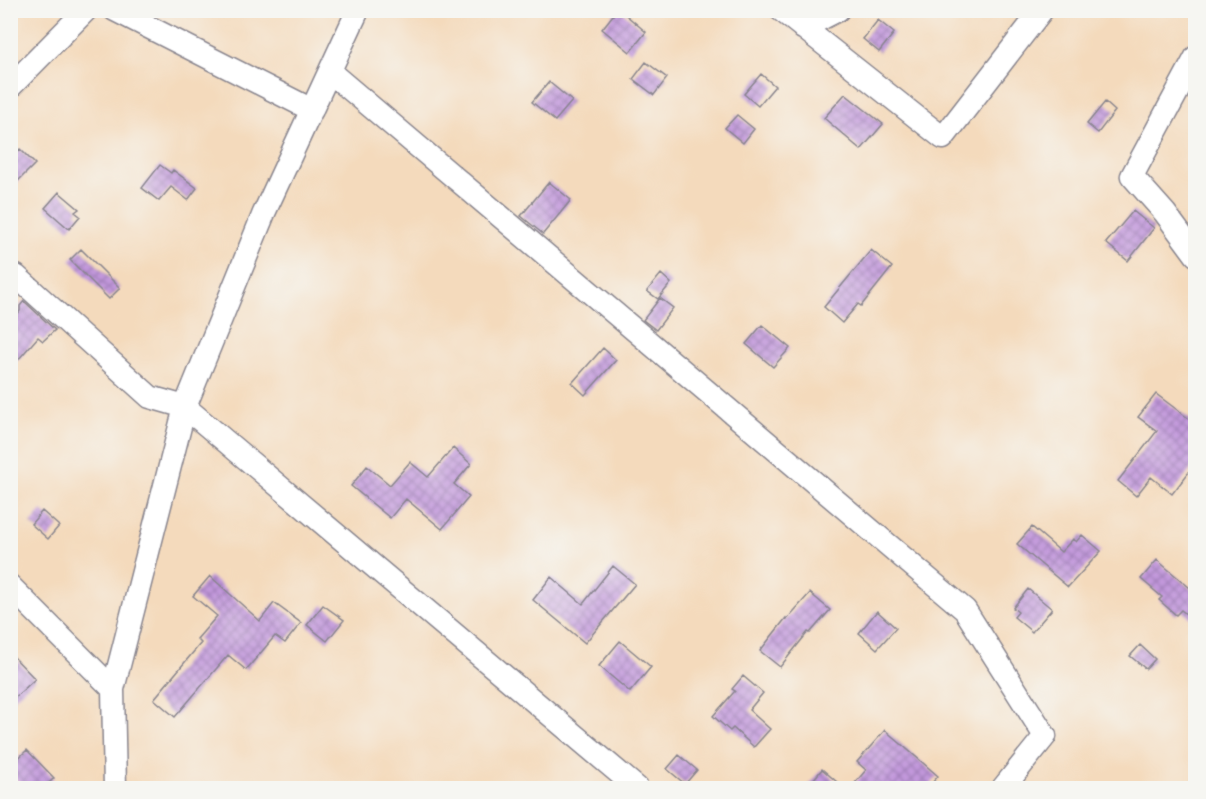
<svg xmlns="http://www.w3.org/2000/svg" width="1206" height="799" font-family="Dekko,sans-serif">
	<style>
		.building { fill: url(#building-cross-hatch) }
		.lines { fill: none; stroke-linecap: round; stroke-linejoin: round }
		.minor-casing { stroke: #88848d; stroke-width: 25 }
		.minor { stroke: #fff; stroke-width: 22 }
	</style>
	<defs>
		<pattern id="building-cross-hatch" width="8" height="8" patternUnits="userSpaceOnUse" patternTransform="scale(1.5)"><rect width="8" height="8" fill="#c298db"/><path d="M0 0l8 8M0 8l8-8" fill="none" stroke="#9d7cb5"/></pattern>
	</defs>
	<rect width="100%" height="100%" fill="#f6f6f2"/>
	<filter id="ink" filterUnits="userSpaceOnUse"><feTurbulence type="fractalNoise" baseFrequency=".0167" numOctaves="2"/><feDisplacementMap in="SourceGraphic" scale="12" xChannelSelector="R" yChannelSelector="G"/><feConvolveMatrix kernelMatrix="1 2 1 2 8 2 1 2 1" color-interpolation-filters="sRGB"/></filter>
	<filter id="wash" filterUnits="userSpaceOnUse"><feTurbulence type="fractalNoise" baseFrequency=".008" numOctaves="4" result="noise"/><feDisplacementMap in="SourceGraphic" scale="24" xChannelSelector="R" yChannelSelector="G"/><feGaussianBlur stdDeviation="1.35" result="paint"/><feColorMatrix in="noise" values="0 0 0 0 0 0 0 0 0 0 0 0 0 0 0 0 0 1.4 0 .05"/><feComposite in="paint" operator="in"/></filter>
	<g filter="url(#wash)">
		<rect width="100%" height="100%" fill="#f4dabc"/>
		<g id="blocks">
			<path class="building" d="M617 10H620L646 32 630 52 602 29Z
				M878 20 894 33 879 52 863 39Z
				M646 62 667 78 654 95 633 79Z
				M761 74 775 86 758 106 744 94Z
				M549 82 572 101 555 121 532 102Z
				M845 94 883 124 861 150 824 118Z
				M1105 102 1115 111 1098 133 1087 124Z
				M737 115 754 129 743 143 725 128Z
				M20 149 35 164 10 189V159Z
				M160 165 171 173 173 170 197 188 188 200 171 187 159 201 142 188Z
				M549 182 571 200 543 234 521 216Z
				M59 192 79 209 75 212 80 216 69 229 45 208Z
				M1133 211 1154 228 1128 261 1106 243Z
				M81 249 120 288 109 299 70 260Z
				M871 250 892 267 861 306 858 304 842 323 824 307Z
				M661 274 671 283 658 299 647 291Z
				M660 298 673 308 656 330 643 320Z
				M24 301 55 330 43 341 38 337 18 360 10 353V322L20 311V306Z
				M762 325 790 348 773 367 746 344Z
				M603 348 616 360 585 395 572 383Z
				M1156 394 1196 424V463L1172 494 1151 477 1136 496 1118 481 1157 431 1138 417Z
				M453 448 471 464 454 484 469 497 442 529 406 499 390 518 351 486 367 466 390 485 410 462 428 477Z
				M42 511 59 526 48 539 31 524Z
				M1032 527 1061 552 1073 539 1076 542 1082 535 1101 551 1068 587 1017 544Z
				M1157 560 1196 593V622L1181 610 1176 615 1159 600 1162 597 1141 579Z
				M613 566 635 584 585 643 533 600 551 577 583 604Z
				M210 576 260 621 274 603 301 623 285 643 275 636 246 670 228 655 175 717 154 699 201 643 197 639 217 616 193 596Z
				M1028 589 1052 609 1032 632 1014 617 1018 612 1013 608Z
				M810 593 830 610 810 633 808 632 780 667 760 651 786 618 787 619Z
				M323 605 344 620 327 641 307 625Z
				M877 611 896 628 877 649 859 633Z
				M620 641 651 667 630 692 599 666Z
				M1140 645 1155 659 1146 669 1130 656Z
				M10 653 35 679 10 702Z
				M743 676 763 693 749 710 770 729 754 747 733 728 730 731 713 716 735 691 732 689Z
				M885 730 938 776 927 789H850L866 770 857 762Z
				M27 750 54 778 43 789H26L10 773V766Z
				M679 755 697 770 685 784 667 769Z
				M822 769 845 789H806Z"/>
		</g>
	</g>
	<g filter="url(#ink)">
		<use href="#blocks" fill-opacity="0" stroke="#88848d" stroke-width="1.5"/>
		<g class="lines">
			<g class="minor-casing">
				<path id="minor" d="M115 10 312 110
					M781 10 943 138 1042 10
					M803 28 838 10
					M1196 57 1132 176 1165 213 1196 255
					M330 72 965 610 1045 736 1003 788
					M10 87 86 10
					M10 282 16 276 150 397 185 407 637 788
					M10 586 113 689
					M115 788 113 689 185 407 264 213 358 10"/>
			</g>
			<use href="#minor" class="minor"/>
		</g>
	</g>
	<rect width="1206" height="799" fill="none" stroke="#f6f6f2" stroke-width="36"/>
</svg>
